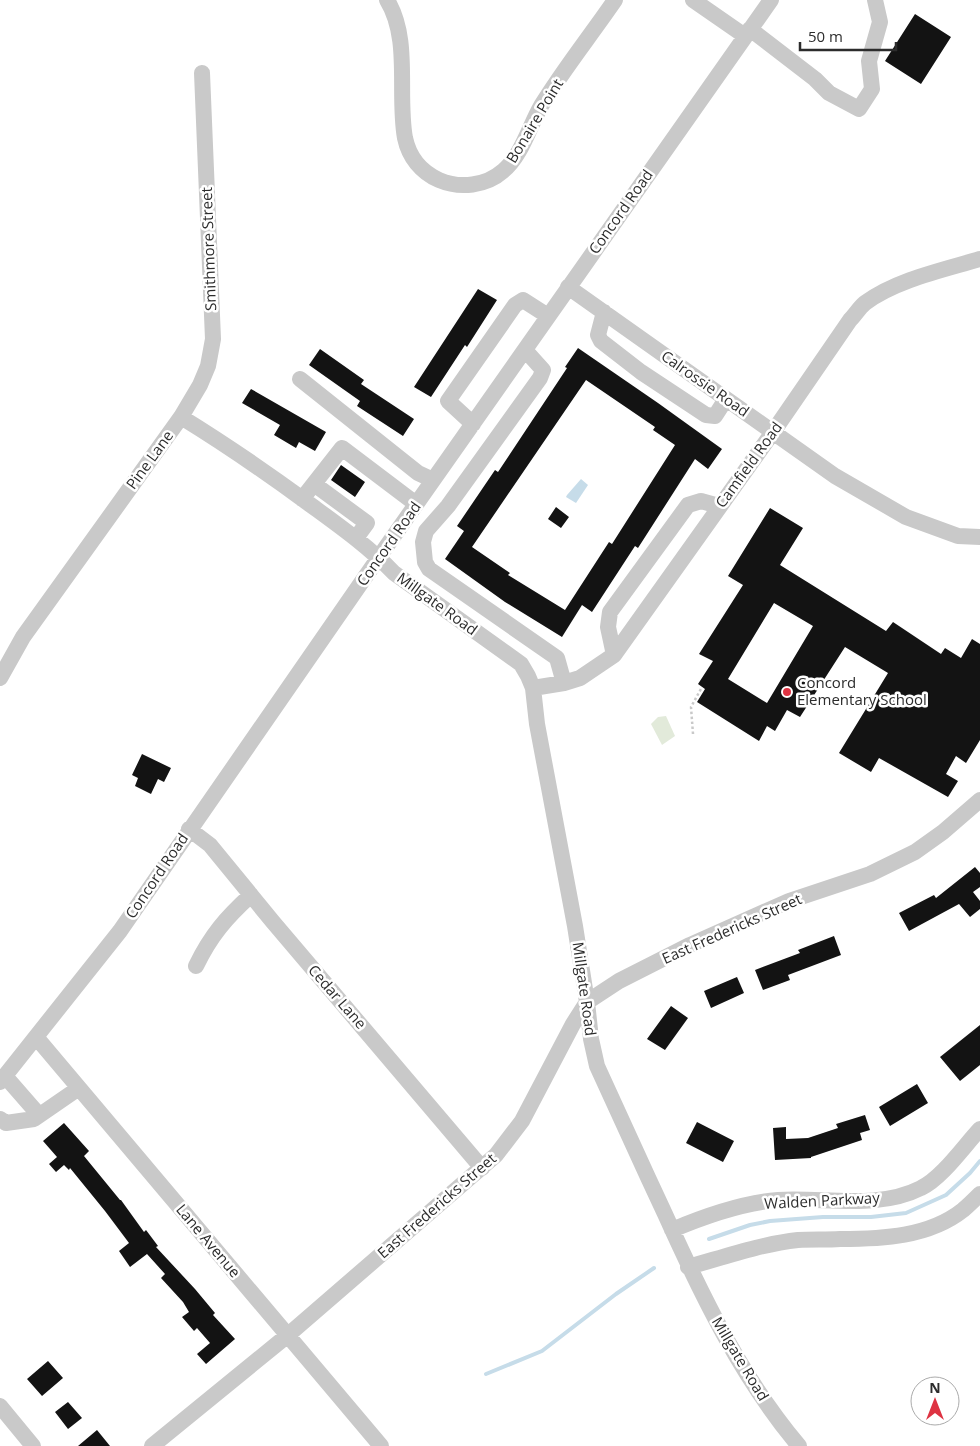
<svg xmlns="http://www.w3.org/2000/svg" width="980" height="1446" font-family="'Open Sans',sans-serif">
	<style>
		.green { fill: #e2eada }
		.water { fill: #c6dce9 }
		.lines { fill: none; stroke-linecap: round; stroke-linejoin: round }
		.stream { stroke: #c6dce9; stroke-width: 4 }
		.building { fill: #131313; fill-rule: evenodd }
		.path { stroke: #c9c9c9; stroke-width: 2.5; stroke-dasharray: 2.5 2.5; stroke-linecap: butt }
		.minor { stroke: #c9c9c9; stroke-width: 16 }
		.poi-dot { fill: #de3342; stroke: #fff; stroke-width: 2 }
		.labels { text-anchor: middle; stroke-width: 5; stroke-linejoin: round; paint-order: stroke }
		.street-label { font-size: 15px; fill: #2c2c2c; stroke: #fff }
		.poi-label { font-size: 15px; fill: #2c2c2c; stroke: #fff; text-anchor: start }
	</style>
	<rect width="100%" height="100%" fill="#fff"/>
	<path class="green" d="M666 716 675 736 662 745 651 724 658 717Z"/>
	<path class="water" d="M581 479 588 485 576 503 566 497 567 495Z"/>
	<g class="lines">
		<path class="stream" d="M709 1239 750 1225 770 1221 823 1217H871L906 1213 946 1195 970 1173 980 1161
			M486 1374 542 1351 616 1294 654 1268"/>
	</g>
	<path class="building" d="M915 14 951 37 921 84 885 61Z
		M478 289 497 300 467 347 465 345 431 397 414 387Z
		M578 348 658 403 722 449 708 469 695 459 638 548 635 546 592 612 582 605 562 637 505 602 445 559 464 531 457 526 495 470 498 472 567 368 565 367ZM586 380 655 427 653 430 675 445 612 544 609 542 565 610 508 575 510 573 472 547Z
		M320 349 364 380 361 384 414 419 403 436 357 406 360 401 309 365Z
		M251 389 326 432 315 451 299 442 296 448 274 435 280 425 242 403Z
		M341 465 365 482 355 497 331 480Z
		M556 507 569 517 561 528 548 519Z
		M770 508 803 528 780 565 886 631 893 622 941 654 945 648 961 658 972 639 980 644V740L966 763 956 756 946 774 958 781 948 797 879 758 871 772 839 753 888 673 845 647 800 717 787 710 775 731 767 726 759 741 697 702 705 689 698 684 713 661 699 654 743 585 728 576ZM774 603 813 626 767 703 728 679Z
		M142 754 171 768 164 782 158 779 151 794 135 786 138 778 132 775Z
		M975 867 980 873V887L973 892 980 901V909L970 917 959 904 909 931 899 913 934 895 936 898Z
		M834 936 841 955 788 975 790 980 763 990 755 970 800 953 798 950Z
		M737 977 744 993 711 1008 704 991Z
		M671 1006 688 1018 665 1050 647 1039Z
		M980 1025V1065L960 1081 940 1057Z
		M917 1084 928 1103 890 1126 879 1107Z
		M865 1115 870 1130 860 1133 862 1140 811 1157V1158L775 1160 773 1128 786 1127V1139L808 1138 838 1128 836 1124Z
		M697 1122 734 1141 723 1162 686 1143Z
		M64 1123 89 1151 84 1156 120 1200H121L144 1232 146 1230 158 1246 156 1247 195 1289 215 1313 213 1315 235 1339 206 1364 197 1354 210 1343 197 1328 194 1331 182 1317 189 1312 183 1302 161 1278 165 1274 147 1254 130 1267 119 1251 129 1243 105 1211 70 1168 69 1170 64 1165 56 1172 49 1164 57 1157 43 1141Z
		M48 1361 63 1378 42 1396 27 1379Z
		M68 1402 82 1418 68 1429 55 1412Z
		M97 1430 110 1446H78Z"/>
	<g class="lines">
		<path class="path" d="M693 734 691 707 702 687"/>
		<path class="minor" d="M387 0C411 39 397 94 405 138 409 157 421 172 439 180 460 189 486 186 503 171 522 155 529 127 541 106 563 70 591 35 615 0
			M693 0 745 36
			M750 29 815 79 829 93 859 109 872 89 869 61 880 22 875 0
			M568 287 835 476 906 517 958 536 980 537
			M604 312 598 335 601 341 641 372 706 415 715 416 726 399
			M525 350 543 370 540 378 448 506 426 531 423 542 425 562 429 569 557 658 564 683
			M300 379 418 473 433 480
			M181 417C225 444 267 473 308 503 338 525 368 546 394 573L521 664 528 676 533 688 537 724 575 926 587 1002 591 1039 597 1066C620 1116 642 1165 665 1214 702 1296 741 1377 799 1446
			M473 424 448 401 515 305 523 300 548 316
			M314 484 367 523 356 538
			M302 499 342 448 416 504
			M614 655 608 627 610 612 688 505 701 501 719 506
			M0 678 23 637 181 417 200 385 208 366 213 339 202 73
			M533 688 564 683 580 678 614 655 773 432 850 320C855 315 859 308 865 303 896 280 943 270 980 259
			M189 829 210 845 273 922 482 1168
			M196 966C211 935 226 918 251 895
			M36 1037 381 1446
			M5 1076 39 1115
			M0 1082 120 931 379 557 771 0
			M0 1119 6 1123 34 1119 79 1088
			M672 1230C705 1216 741 1203 778 1200 824 1197 878 1210 921 1188 942 1178 964 1146 980 1129
			M688 1267C724 1257 761 1244 798 1240 812 1239 826 1240 840 1239 882 1239 929 1237 963 1210 969 1205 975 1199 980 1194
			M0 1406 33 1446
			M152 1446 288 1335 496 1155 522 1121 573 1024 587 1002 619 981 690 945 789 901 870 874 915 852 943 832 980 800"/>
	</g>
	<circle class="poi-dot" cx="787" cy="692" r="5"/>
	<g class="labels">
		<g class="street-label">
			<text transform="translate(535 121) rotate(-59)" y="5">Bonaire Point</text>
			<text transform="translate(621 212) rotate(-55)" y="5">Concord Road</text>
			<text transform="translate(209 249) rotate(-92)" y="5">Smithmore Street</text>
			<text transform="translate(705 384) rotate(35)" y="5">Calrossie Road</text>
			<text transform="translate(150 460) rotate(-54)" y="5">Pine Lane</text>
			<text transform="translate(749 465) rotate(-54)" y="5">Camfield Road</text>
			<text transform="translate(389 544) rotate(-55)" y="5">Concord Road</text>
			<text transform="translate(437 604) rotate(36)" y="5">Millgate Road</text>
			<text transform="translate(157 876) rotate(-56)" y="5">Concord Road</text>
			<text transform="translate(732 929) rotate(-24)" y="5">East Fredericks Street</text>
			<text transform="translate(584 989) rotate(82)" y="5">Millgate Road</text>
			<text transform="translate(337 997) rotate(49)" y="5">Cedar Lane</text>
			<text transform="translate(822 1201) rotate(-3)" y="5">Walden Parkway</text>
			<text transform="translate(437 1206) rotate(-41)" y="5">East Fredericks Street</text>
			<text transform="translate(208 1241) rotate(50)" y="5">Lane Avenue</text>
			<text transform="translate(740 1359) rotate(59)" y="5">Millgate Road</text>
		</g>
		<g class="poi-label">
			<text x="797" y="688">Concord<tspan x="797" dy="17">Elementary School</tspan></text>
		</g>
	</g>
	<g transform="translate(935 1401)"><circle r="24" fill="#ffffff" stroke="#ababab"/>
	<path d="M0-4L9 19L0 12L-9 19Z" fill="#de3342"/>
	<text y="-8" font-size="14" font-weight="bold" text-anchor="middle" fill="#2c2c2c">N</text>
	</g>
	<path d="M800 42v8h96v-8" fill="none" stroke="#2c2c2c" stroke-width="2.5"/>
	<text x="808" y="42" font-size="15" fill="#2c2c2c" stroke="#ffffff" stroke-width="4" paint-order="stroke">50 m</text>
</svg>
